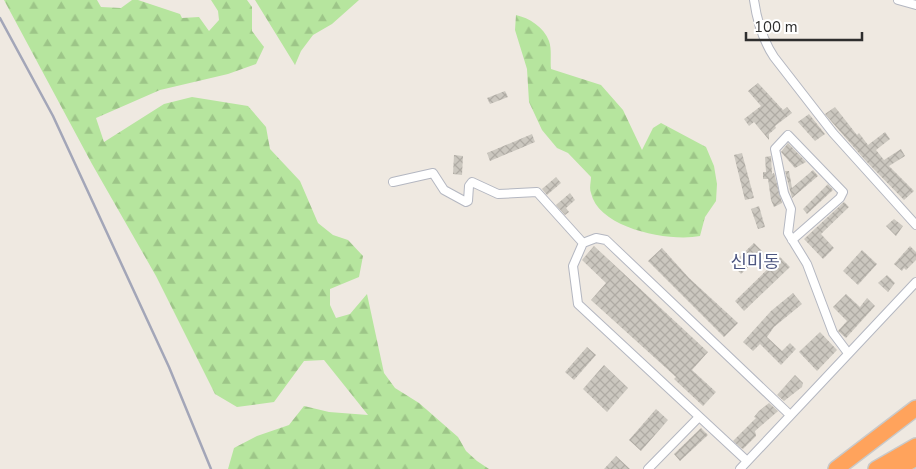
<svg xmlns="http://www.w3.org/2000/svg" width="916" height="469" font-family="'Nunito Sans','Noto Sans KR',sans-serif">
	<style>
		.forest { fill: url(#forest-firs) }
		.building { fill: url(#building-cross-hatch) }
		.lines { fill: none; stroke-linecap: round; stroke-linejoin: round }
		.street-casing { stroke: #b4b7c1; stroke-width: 10 }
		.highway-casing { stroke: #c9c9c9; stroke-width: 18 }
		.street { stroke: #fff; stroke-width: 8 }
		.highway { stroke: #ffa35c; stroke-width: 15 }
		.rail { stroke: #a3a6b8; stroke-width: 2.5 }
		.labels { text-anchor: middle; stroke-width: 4; stroke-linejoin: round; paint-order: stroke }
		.quarter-label { font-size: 18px; fill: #4d5680; stroke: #fff }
	</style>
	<defs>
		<pattern id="forest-firs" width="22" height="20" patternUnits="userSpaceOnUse" patternTransform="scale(1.25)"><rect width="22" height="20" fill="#b6e59e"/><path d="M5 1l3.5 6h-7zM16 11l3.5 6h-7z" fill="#9dc588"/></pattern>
		<pattern id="building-cross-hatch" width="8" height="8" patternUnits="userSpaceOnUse" patternTransform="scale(1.25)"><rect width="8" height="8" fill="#cbc7bf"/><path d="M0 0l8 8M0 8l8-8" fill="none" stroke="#afaba4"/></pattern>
	</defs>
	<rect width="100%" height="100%" fill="#efe9e1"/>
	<path class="forest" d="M4 0H97L101 7 121 8 132 0H138L180 14 182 18 199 17 209 31 219 20 218 11 211 0H247L252 7V31L264 47 256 64 228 74 160 90 96 118 104 142 164 104 192 97 248 106 266 127 270 149 300 181 318 223 333 235 348 240 363 256 359 277 330 289V305L336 318 350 314 367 294 384 373 395 388 419 403 458 437 466 451 477 461 489 469H228L234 448 257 436 289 425 304 406 329 412 368 415 324 360 304 361 274 402 237 407 215 394 156 276 92 164Z
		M255 0H359L332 24 313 35 301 51 295 65Z
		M516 15C529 18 544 27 549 41 552 49 550 61 551 69L601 85 623 110 642 150 653 128 661 123 706 147 714 166 717 184 716 201 705 217 700 236C670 242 599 229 591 193 589 188 591 182 591 177L568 153 557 148 542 130 529 102 527 69 515 30Z"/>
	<path class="building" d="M758 83 783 110 787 107 792 113 775 126 776 128 769 134V140L754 122 749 126 744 119 761 106 748 91Z
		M505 91 508 97 490 104 487 98Z
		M835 107 857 135 859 133 868 145 885 132 890 139 876 150 884 160 901 149 905 156 889 166 914 191 904 200 865 160 825 114Z
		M809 114 825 134 815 141 798 122Z
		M532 134 535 142 490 161 487 153Z
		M788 143 806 162 795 168 781 152Z
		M742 153 754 198 745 200 734 155Z
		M454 155 463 156 462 175 453 174Z
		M771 156 772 174 774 173 782 203 774 207 771 200 768 179H763V172H766L765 157Z
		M813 170 818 176 792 198 785 171H789L792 188Z
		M556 177 561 183 547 195 542 189Z
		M828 184 833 190 807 214 803 209Z
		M570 193 575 200 566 208 569 212 565 215 556 205Z
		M844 202 849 207 821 234 834 248 823 259 804 239Z
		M759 206 765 227 758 229 751 209Z
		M894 219 903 226 896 236 886 226Z
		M754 243 763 252 741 274 732 264Z
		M594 246 708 352 692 370 716 392 703 406 674 379 676 377 591 300 606 283 582 260Z
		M910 246 916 252V260L906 270 904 268 902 271 894 264Z
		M662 248 689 278 738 323 724 337 648 261Z
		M862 250 877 264 858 285 843 271Z
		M780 257 790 267 744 311 735 301Z
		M887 275 895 283 888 292 878 283Z
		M793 293 802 304 774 327 767 337 782 351 790 343 796 349 781 365 760 344 753 351 743 342 771 311Z
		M846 294 860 307 867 298 875 306 846 338 838 331 847 321 833 307Z
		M820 332 837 350 817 371 799 352Z
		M587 347 596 355 574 380 565 372Z
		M604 365 628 388 607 412 583 389Z
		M795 375 803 383 802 387 784 401 777 395Z
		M769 403 778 411 755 431 756 436 743 449 741 448 733 441 756 418 754 417 759 411Z
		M656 409 668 420 641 451 629 440Z
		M701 428 708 435 680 461 674 454Z
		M616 456 630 469H604Z"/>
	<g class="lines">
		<g class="street-casing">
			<path id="street" d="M754 0C757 21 762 39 774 57L833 133 916 225
				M898 0 916 5
				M393 182 433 173 444 190 466 202 468 201 469 186 472 182 498 194 537 192 583 243
				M792 240 840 198 843 192 788 135 775 149 784 193 791 209 788 233 807 264 833 333 848 353
				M747 461 578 304 573 266 583 243 596 238 606 240 789 414
				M648 469 699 417
				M740 469 916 282"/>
		</g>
		<g class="highway-casing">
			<path id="highway" d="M836 469 916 408
				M876 469 916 446
				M897 469 916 458"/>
		</g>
		<use href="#street" class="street"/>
		<use href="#highway" class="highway"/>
		<path class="rail" d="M0 18 53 116 169 367 211 469"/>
	</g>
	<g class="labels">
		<g class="quarter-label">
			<text x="755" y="268">신미동</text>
		</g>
	</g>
	<path d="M746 32v8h116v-8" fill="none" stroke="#2e2e2e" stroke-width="2.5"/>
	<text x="754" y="32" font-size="15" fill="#2e2e2e" stroke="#ffffff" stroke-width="4" paint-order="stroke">100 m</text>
</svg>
